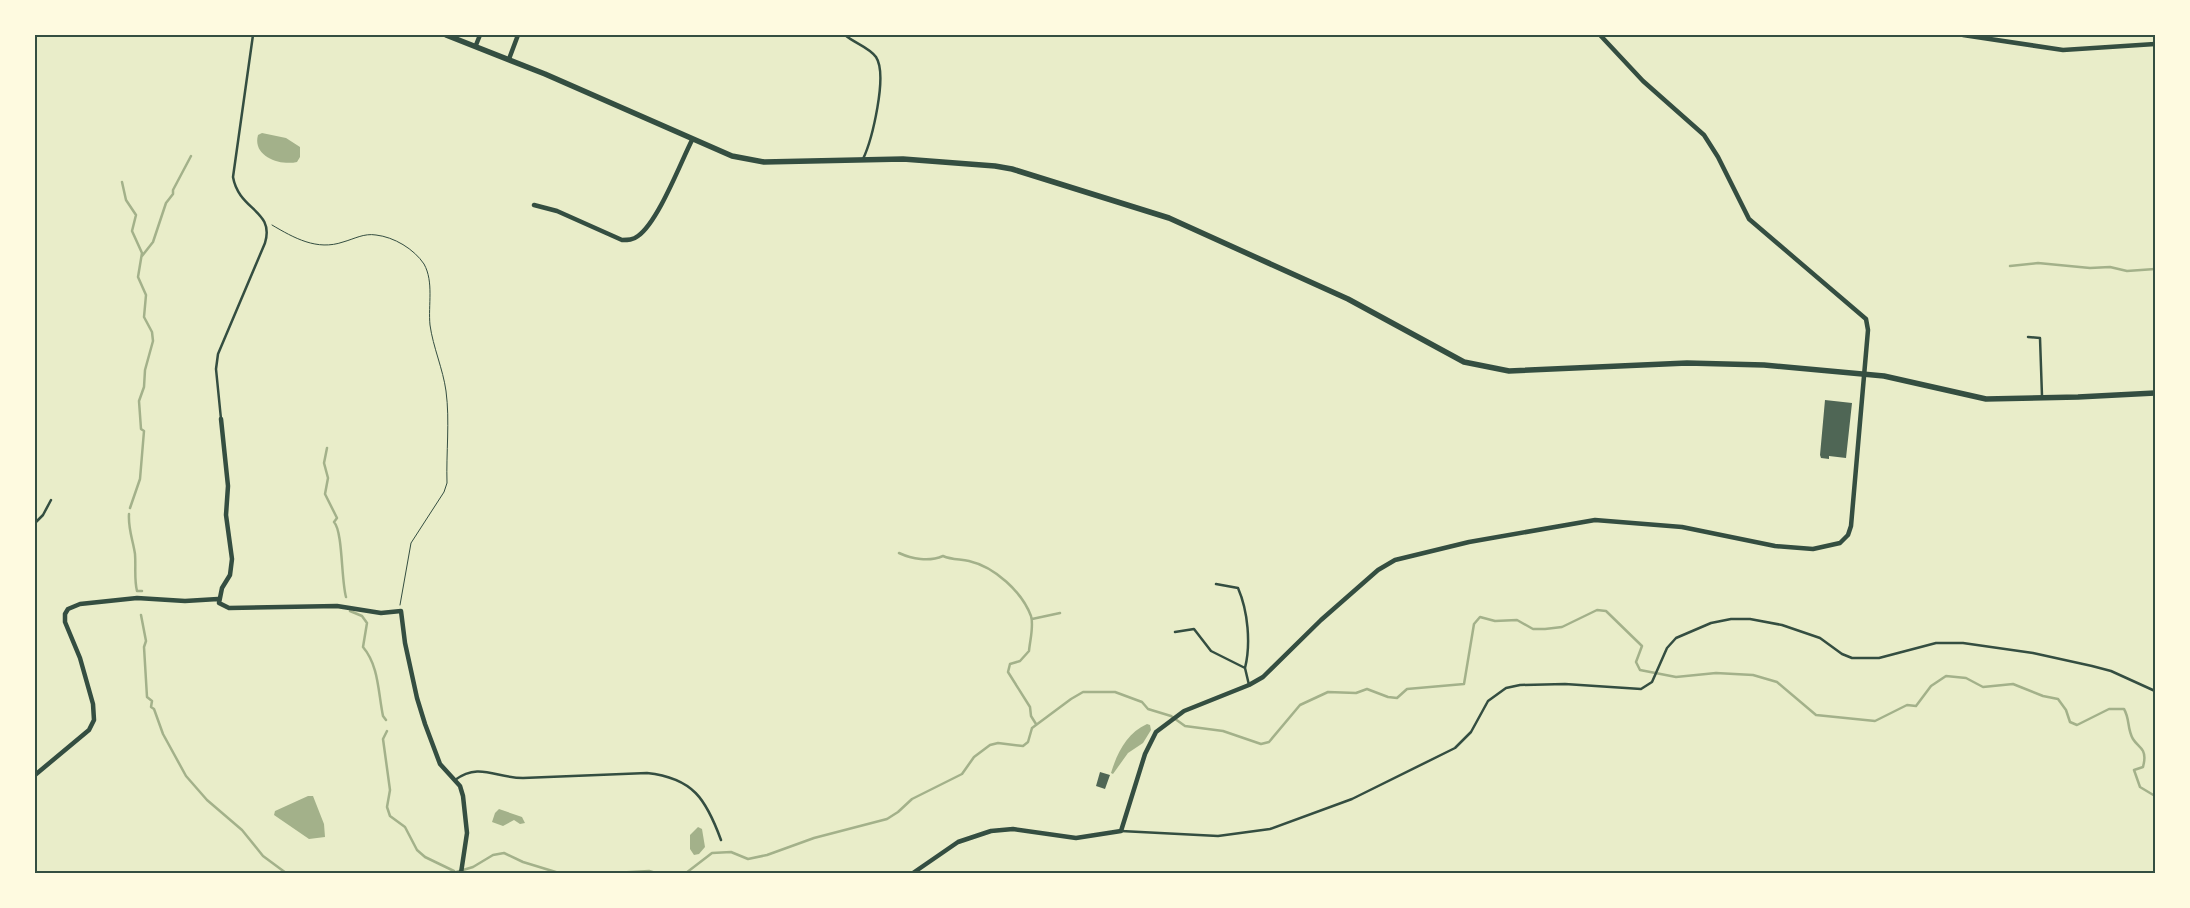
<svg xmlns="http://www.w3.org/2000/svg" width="2190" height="908" font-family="'Source Sans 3',sans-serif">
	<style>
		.water { fill: #a3b18a }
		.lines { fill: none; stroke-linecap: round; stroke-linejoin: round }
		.stream { stroke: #a3b18a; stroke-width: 2.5 }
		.building { fill: #4f6655 }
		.path { stroke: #344e41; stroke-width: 1 }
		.service { stroke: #344e41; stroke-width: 2.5 }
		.minor { stroke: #344e41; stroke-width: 4.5 }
		.tertiary { stroke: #344e41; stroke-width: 5.5 }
		.neatline { fill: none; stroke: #344e41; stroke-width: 2 }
	</style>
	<rect width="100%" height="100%" fill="#e9edc9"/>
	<path class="water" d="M262 133 286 138 300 147V157L297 162C280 166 252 156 258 135Z
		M1147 724 1150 725 1151 730 1143 743 1128 753 1113 774 1111 773C1117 753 1127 733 1147 724Z
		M308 796H313L324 824 325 837 309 839 274 815 275 811Z
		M499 809 522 817 525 823 520 824 514 820 503 826 492 822 495 813Z
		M698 827 702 829 705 847 699 854 694 855 690 849V835Z"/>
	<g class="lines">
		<path class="stream" d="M122 182 126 200 136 215 132 231 142 253 138 277 146 295 144 317 152 332 153 341 145 370 144 387 139 401 141 429 144 431 140 479 130 508
			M142 256 153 242 166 203 173 194V190L191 156
			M2010 266 2038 263 2090 268 2110 267 2127 271 2155 269
			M327 448 324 463 328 478 325 494 337 518 334 522C343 532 341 579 346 597
			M129 514C128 529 133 540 135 554 136 567 134 579 137 591H142
			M899 553C912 559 929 562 943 556 952 560 960 559 969 561 995 567 1022 592 1031 616 1034 626 1030 640 1029 651L1020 661 1010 664 1008 672 1030 707 1031 716 1036 724
			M350 611 362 616 367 623 363 647C379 666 378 692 383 716L386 720
			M141 615 146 641 144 647 147 697 152 701 151 707 154 709 163 734 186 776 207 800 242 830 263 856 286 873
			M1032 619 1060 613
			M387 731 383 739 390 790 387 807 390 816 405 827 417 850 425 857 454 871
			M453 873 473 867 493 855 504 853 523 862 559 873
			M613 873 649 871 656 873
			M686 873 712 853 731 852 748 859 767 855 814 838 887 819 898 812 912 799 962 774 974 757 990 745 998 743 1023 746 1028 742 1032 728 1071 699 1083 692H1115L1142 702 1148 709 1171 716 1185 726 1223 731 1261 744 1269 742 1300 705 1328 692 1356 693 1367 689 1388 697 1397 698 1407 689 1464 684 1474 624 1480 617 1495 621 1517 620 1533 629H1545L1562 627 1597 610 1606 611 1642 646 1636 662 1640 670 1676 677 1716 673 1753 675 1777 682 1816 715 1875 721 1907 705 1916 706 1931 686 1946 676 1966 678 1983 687 2013 684 2043 696 2058 699 2066 710 2070 722 2077 725 2109 709H2124C2130 719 2127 729 2133 739 2136 744 2141 747 2143 751 2146 757 2144 762 2143 767L2134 770 2140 787 2155 796"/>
	</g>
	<path class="building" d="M1825 400 1852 403 1846 458 1829 456V459L1821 458 1820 455Z
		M1100 772 1110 775 1105 789 1096 786Z"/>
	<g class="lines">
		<path class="path" d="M272 225C294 238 317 251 343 242 354 239 364 233 376 235 394 237 414 249 424 264 434 282 428 305 430 325 433 347 443 369 446 391 450 421 446 453 447 483L444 492 411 543 400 605"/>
		<path class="service" d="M845 35C854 43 869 47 876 57 888 75 872 140 863 159
			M2028 337 2040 338 2042 396
			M221 419 216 369 218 354 265 243C275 210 239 211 233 177L253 35
			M35 523 43 515 51 500
			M1216 584 1238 588C1248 611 1251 644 1245 668
			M1175 632 1194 629 1211 651 1245 668 1249 685
			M455 780C479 762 496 778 523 778L647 773C693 778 706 799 721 840
			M1121 831 1218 836 1270 829 1352 799 1455 748 1471 732 1488 701 1506 688 1520 685 1565 684 1641 689 1652 682 1667 648 1676 638 1711 623 1731 619H1750L1782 625 1820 638 1842 654 1852 658H1879L1936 643H1963L2033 653 2092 666 2111 671 2155 691"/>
		<path class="minor" d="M1963 35 2063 50 2155 44
			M476 45 480 35
			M509 59 518 35
			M534 205 557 211 622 240C628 240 633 240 638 236 658 222 680 164 692 140
			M221 419 228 486 226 515 232 559 230 575 222 588 219 603 229 608 337 606 381 613 401 611 405 643 417 698 425 724 440 764 460 786 463 796 467 833 461 873
			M35 775 89 730 94 720 93 704 80 658 65 622V614L68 609 80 604 137 598 185 601 218 599
			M913 873 958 842 991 831 1013 829 1076 838 1121 831 1145 754 1156 732 1184 711 1249 685 1263 677 1321 620 1378 570 1395 560 1469 542 1595 520 1682 527 1775 546 1813 549 1840 543 1848 535 1851 526 1868 330 1866 319 1749 219 1718 157 1704 135 1643 81 1600 35"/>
		<path class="tertiary" d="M446 35 545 74 732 156 764 162 903 159 995 166 1012 169 1169 218 1348 299 1464 362 1509 371 1687 363 1764 365 1884 376 1986 399 2078 397 2155 393"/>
	</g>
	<rect width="2190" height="908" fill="none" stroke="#fefae0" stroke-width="72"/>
	<rect x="36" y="36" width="2118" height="836" class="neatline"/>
</svg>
